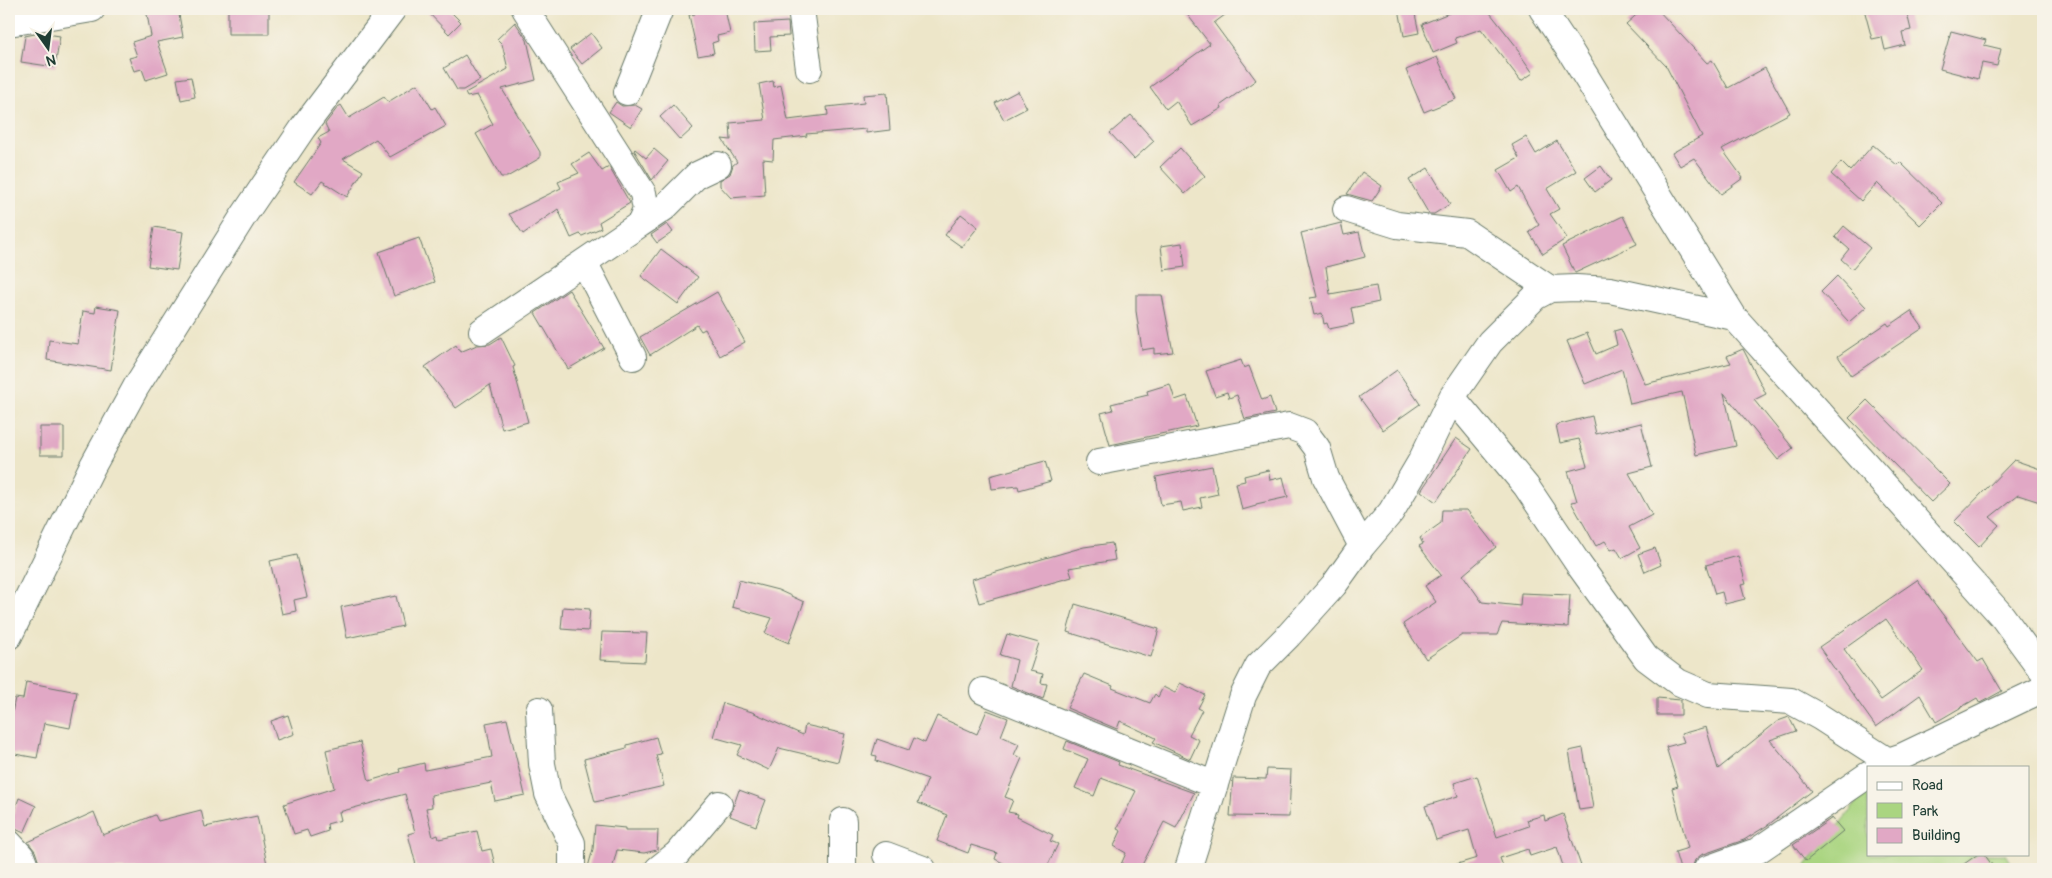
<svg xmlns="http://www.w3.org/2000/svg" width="2052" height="878" font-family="Pangolin,sans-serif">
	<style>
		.green { fill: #aad581; stroke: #64895a }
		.building { fill: #e1a8c5; fill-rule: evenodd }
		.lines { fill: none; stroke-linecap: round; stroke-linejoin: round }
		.minor-casing { stroke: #677868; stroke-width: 28 }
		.minor { stroke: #fff; stroke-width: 26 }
	</style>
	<rect width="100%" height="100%" fill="#f7f3e8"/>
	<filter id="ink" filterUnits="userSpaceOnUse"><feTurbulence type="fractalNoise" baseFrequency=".02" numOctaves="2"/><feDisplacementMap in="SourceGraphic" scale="10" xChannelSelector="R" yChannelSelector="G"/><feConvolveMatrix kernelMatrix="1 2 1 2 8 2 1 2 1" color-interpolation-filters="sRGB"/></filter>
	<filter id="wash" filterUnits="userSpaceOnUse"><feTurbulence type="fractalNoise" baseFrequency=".0096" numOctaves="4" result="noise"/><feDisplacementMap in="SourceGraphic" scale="20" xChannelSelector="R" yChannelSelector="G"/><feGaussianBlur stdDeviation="1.12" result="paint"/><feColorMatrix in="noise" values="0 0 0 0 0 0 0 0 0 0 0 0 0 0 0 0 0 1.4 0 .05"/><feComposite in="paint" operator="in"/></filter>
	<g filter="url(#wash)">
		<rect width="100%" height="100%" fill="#ede6c9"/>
		<path class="green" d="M1868 789V854H2005L2014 869H1803Z"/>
		<g id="blocks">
			<path class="building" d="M146 9H178L183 37 157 42 168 73 146 80 142 69 134 71 129 58 137 56 132 42 151 36Z
				M228 9H269V34H228Z
				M425 9H448L461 22 449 34Z
				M693 9H725L730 33 717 36 718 41 712 43 714 53 698 56 689 15 695 14Z
				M1183 9H1233L1214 23 1256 80 1221 105 1222 108 1192 126 1176 101 1166 109 1150 87 1210 44Z
				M1399 9H1414L1419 33 1404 36Z
				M1459 9H1487L1520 51 1519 53 1533 73 1521 81 1481 29 1455 38 1457 43 1433 53 1422 24Z
				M1643 9H1657L1707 63 1712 60 1728 88 1765 68 1790 113 1722 149 1743 178 1721 194 1694 158 1680 166 1672 153 1702 136 1666 66 1626 24Z
				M1864 9H1906L1911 30 1902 32 1905 45 1885 50 1882 37 1872 39Z
				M515 22 527 40 536 80 502 89 540 152V158L507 177H501L476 134 493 124 477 95 467 97 465 93 508 69 502 44 497 39Z
				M788 22 789 36 770 37 771 50 755 51 754 24Z
				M1951 31 1986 40 1984 45 2001 49 1997 66 1982 63 1978 79 1940 69Z
				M40 33 60 36 55 67 21 62 25 36Z
				M591 33 602 48 582 64 570 49Z
				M465 55 480 80 463 90H457L444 68Z
				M1437 57 1456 99 1424 112 1406 70Z
				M191 77 195 97 181 100 177 79Z
				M773 81 774 87 781 85 788 120 828 115 827 107 864 103 863 95 887 93 890 130 866 133V129L806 134 807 136 774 140 773 160 763 159 765 195 731 198 720 186V180L730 174 733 165 737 162 722 139 731 140 730 123 765 120 759 84Z
				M417 84 432 109 435 107 446 126 390 157 376 139 343 159 363 171 347 197 322 181 312 194 294 182 321 143 318 138 329 132 325 124 338 107 341 105 349 118 384 97 388 102Z
				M1018 91 1027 108 1004 120 995 103Z
				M616 102 622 106 635 105 642 109 631 127 609 112Z
				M673 105 693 128 680 140 660 117Z
				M1131 115 1154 141 1134 159 1110 133Z
				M1526 137 1536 154 1557 141 1576 171 1547 189 1559 209 1550 214 1567 238 1543 254 1529 232 1539 225 1518 187 1511 192 1498 170 1519 158 1512 145Z
				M1873 145 1897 165 1900 162 1942 203 1920 225 1877 183 1861 201 1831 174 1841 162 1850 171Z
				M1180 148 1205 176 1185 194 1160 167Z
				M635 149 646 158 654 149 668 161 652 180 634 150Z
				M589 153 602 171 609 167 630 203 599 222 601 228 582 236 580 234 571 238 558 209 523 234 509 214 561 188 558 182 579 173 572 164Z
				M1601 166 1611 180 1595 192 1585 178Z
				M1428 168 1450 204 1434 214H1429L1409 180Z
				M1362 172 1382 186 1372 201 1347 194Z
				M961 214 978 227 962 247 945 235Z
				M1623 216 1637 244 1575 273 1562 246Z
				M1341 223 1344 235 1359 232 1365 257 1326 267 1330 294 1376 286 1379 302 1351 308 1354 324 1329 329 1327 323 1324 324 1322 313 1314 315 1310 298 1317 297 1301 233Z
				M667 224 673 232 657 243 651 235Z
				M1844 226 1870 248 1852 269 1841 259 1849 249 1835 237Z
				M154 227 183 232 177 270 148 266Z
				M419 238 435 282 394 296 379 252Z
				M1182 243 1185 267 1164 270 1161 246Z
				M661 249 698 277 678 304 641 276Z
				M1837 276 1866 307 1849 322 1821 292Z
				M569 290 604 348 568 369 535 313Z
				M717 292 745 342 720 356 705 329 701 331 697 325 650 355 640 337Z
				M1136 295H1162L1173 352 1154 354V348L1142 350 1136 311Z
				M96 306 120 310 111 370 47 360 49 340 78 344 83 311 95 313Z
				M1911 311 1923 328 1851 376 1838 356 1887 323 1889 326Z
				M1621 329 1645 384 1731 363 1727 356 1743 349 1766 394 1754 400 1793 448 1778 460 1724 393 1736 446 1696 455 1682 392 1630 404 1622 369 1585 384 1567 341 1587 333 1596 354 1617 345 1614 331Z
				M501 337 515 366 513 367 528 422 502 429 490 385 456 408 425 367 456 345 460 352 477 345 490 344Z
				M1241 360 1244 368 1249 366 1262 400 1270 397 1275 413 1245 419 1237 395 1229 398 1227 392 1215 396 1206 371Z
				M1397 370 1420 404 1383 430 1359 397Z
				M1170 384 1175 400 1187 396 1197 426 1110 445 1101 413 1113 410 1111 404 1148 395 1147 391Z
				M1867 400 1950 484 1931 502 1849 418Z
				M1592 416 1596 434 1641 423 1652 467 1629 473 1652 515 1629 527 1640 548 1622 558 1616 548 1611 550 1605 541 1596 546 1571 502 1577 501 1568 471 1587 466 1579 439 1560 443 1556 425Z
				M40 427H64V455H40Z
				M1456 438 1472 449 1436 502 1421 491Z
				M2014 460 2043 470V503L2018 495 1990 517 1999 525 1979 547 1954 522Z
				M1045 461 1051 481 1019 490 1018 486 992 489 990 476Z
				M1212 466 1218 494 1200 498 1202 507 1183 511 1181 502 1161 505 1156 477Z
				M1268 470 1270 480 1283 477 1288 497 1256 504V506L1242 510 1236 483 1245 481 1244 476Z
				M1442 510H1467L1496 547 1463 575 1482 602 1520 606 1521 593 1570 595 1568 627 1502 623 1497 635H1462L1426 659 1403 624 1436 602 1425 586 1441 575 1419 546 1423 544 1420 538 1441 523Z
				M1112 543 1115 560 1069 568 1072 577 979 603 972 579 1084 547Z
				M1655 548 1661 565 1645 572 1638 554Z
				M297 555 307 597 294 600 296 611 282 614 270 561Z
				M1738 556 1746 584 1741 585 1745 599 1725 604 1722 592 1715 594 1706 565Z
				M739 580 778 590 804 602 789 643 765 633 772 618 732 607Z
				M1917 580 1978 662 1983 659 2002 691 1980 703 1977 698 1936 722 1920 695 1876 727 1819 647ZM1886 619 1923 670 1881 700 1844 649Z
				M396 596 403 626 347 638 341 607Z
				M1075 604 1159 629 1151 657 1067 632Z
				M563 607 590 609 588 631 561 629Z
				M602 632 647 633 645 662 600 660Z
				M1007 634 1039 643 1030 671 1043 674 1041 683 1047 684 1043 699 1011 686 1017 660 1000 655Z
				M1084 674 1113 686 1112 688 1150 703 1155 694 1158 697 1163 687 1175 693 1180 683 1205 695 1198 708 1202 710 1189 735 1199 740 1190 759 1153 742 1156 738 1120 721 1117 729 1067 708Z
				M26 682 77 692 70 728 44 723 37 758 9 753V728L15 698 23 699Z
				M1657 698 1681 700V715H1657Z
				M723 703 752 712 803 735 805 725 845 734 838 762 779 748 769 770 737 755 742 745 713 737Z
				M987 710 1008 718 1001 736 1019 744 1014 755 1022 758 1005 797 1013 800 1008 812 1018 814 1017 817 1053 835 1050 841 1058 844 1046 869H1015L995 859 997 853 971 845 968 853 937 841 947 815 918 803 928 779 876 761 877 756 872 755 877 739 909 750 914 738 925 743 937 716 977 734Z
				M288 715 294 734 277 740 271 721Z
				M1789 717 1796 731 1770 740 1812 791 1768 825 1744 840 1701 855 1695 860 1692 868 1680 869 1675 852 1688 848 1672 788 1678 786 1666 747 1684 742 1681 734 1706 727 1718 769 1778 721Z
				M507 719 525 795 495 801 491 783 431 795 432 807 426 808 433 837 438 835 439 839 477 831 482 851 491 849 496 869H417L408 834 415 832 405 794 339 812 341 820 327 824 328 831 310 837 307 830 294 834 284 804 334 788 326 750 360 742 369 781 400 772 399 769 424 763 425 770 492 757 486 723Z
				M656 737 661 754 656 755 664 786 595 802 584 759 627 748V745Z
				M1067 741 1119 762 1118 765 1194 793 1176 828 1164 822 1140 869H1119L1126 853 1114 846 1121 831 1117 829 1136 791 1101 778 1094 796 1075 788 1088 759 1064 749Z
				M1583 748 1593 808 1579 810 1569 751Z
				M1267 769 1291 770 1289 817 1230 816 1233 778 1266 779Z
				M1477 776 1497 837 1529 826 1527 820 1544 815 1545 821 1563 814 1582 869H1564L1557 847 1530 856 1528 849 1500 858 1504 869H1452L1451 866 1477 858 1469 830 1436 840 1425 806 1458 796 1454 783Z
				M739 790 766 800 756 826 730 816Z
				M19 798 36 806 24 833 9 826Z
				M201 810 205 827 257 816 268 869H41L35 851 28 842 94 812 103 835 155 815 158 821Z
				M1832 818 1843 831 1806 861 1793 845Z
				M595 825 625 828V830H658L657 850 644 853 617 850 612 869 588 867 593 849Z
				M1978 854H1984L1995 869H1957Z"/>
		</g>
	</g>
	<g filter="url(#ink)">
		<use href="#blocks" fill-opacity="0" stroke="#677868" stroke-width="1"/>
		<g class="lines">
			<g class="minor-casing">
				<path id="minor" d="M801 9 809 69
					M1542 9 1572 54 1734 317 2002 616 2043 672
					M9 23 92 9
					M627 92 660 9
					M1346 209 1397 225 1467 233 1550 289
					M640 224 664 208 697 175 718 165
					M584 262 633 357
					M482 331 640 224 646 210 643 193 525 9
					M1452 397 1526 486 1579 565 1646 658 1678 682 1708 695 1791 701 1820 717 1888 761 1903 756 2043 689
					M1099 462 1289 426 1305 432 1317 448 1326 478 1362 546
					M9 636 91 469 136 387 244 215 303 128 393 9
					M983 691 1215 785
					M539 710 542 764 548 794 572 843V869
					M843 821V869
					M9 843 21 856 26 869
					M886 855 923 869
					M658 869 677 854 719 804
					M1188 869 1243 696 1258 666 1289 635 1334 585 1362 546 1391 512 1421 461 1452 397 1490 342 1535 297 1550 289 1576 288 1610 290 1734 317
					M1707 869 1757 851 1868 775"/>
			</g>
			<use href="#minor" class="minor"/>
		</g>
	</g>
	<rect width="2052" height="878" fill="none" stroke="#f7f3e8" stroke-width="30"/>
	<rect x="1867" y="766" width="162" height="90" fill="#f7f3e8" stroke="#a1aaa0"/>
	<rect x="1877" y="782" width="25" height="8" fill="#ffffff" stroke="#a1aaa0"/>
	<text x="1912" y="790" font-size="15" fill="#1f3d34">Road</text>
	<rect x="1877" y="803" width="25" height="15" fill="#aad581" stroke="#a1aaa0"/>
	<text x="1912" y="816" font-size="15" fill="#1f3d34">Park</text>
	<rect x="1877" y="828" width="25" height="15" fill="#e1a8c5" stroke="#a1aaa0"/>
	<text x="1912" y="840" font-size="15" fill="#1f3d34">Building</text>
	<g transform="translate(48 48) rotate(166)" stroke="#f7f3e8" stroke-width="4" paint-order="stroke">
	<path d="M0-4L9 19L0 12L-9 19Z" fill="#1f3d34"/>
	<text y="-8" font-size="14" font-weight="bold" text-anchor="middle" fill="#1f3d34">N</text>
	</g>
</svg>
